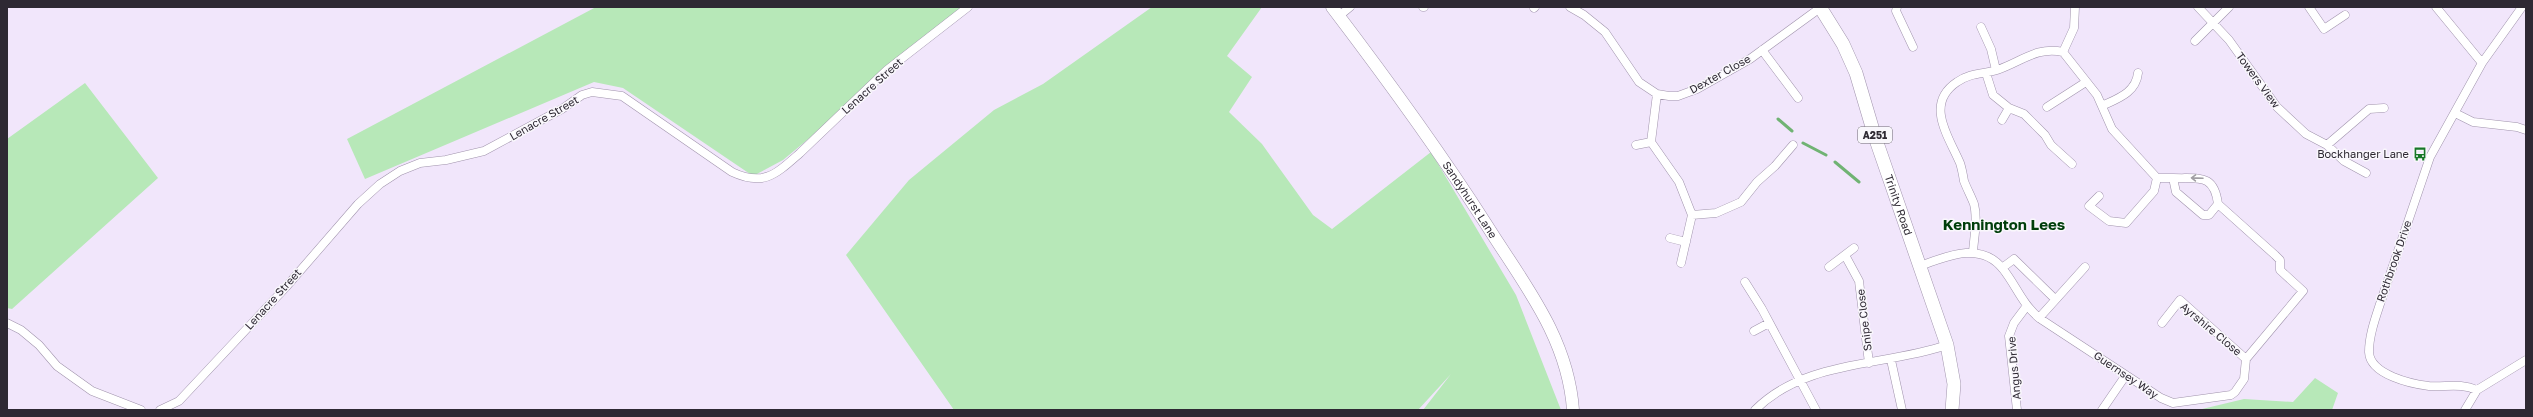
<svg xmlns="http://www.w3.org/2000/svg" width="2533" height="417" font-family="'Golos Text',sans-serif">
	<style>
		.green { fill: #b7e8b8 }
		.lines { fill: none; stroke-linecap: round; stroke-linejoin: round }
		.stream { stroke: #70b373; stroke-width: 3 }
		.street-casing { stroke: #a093ac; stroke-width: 9 }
		.secondary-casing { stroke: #a093ac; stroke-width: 13 }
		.primary-casing { stroke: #a093ac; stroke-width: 14 }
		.street { stroke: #fff; stroke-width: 8 }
		.secondary { stroke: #fff; stroke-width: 12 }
		.primary { stroke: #fff; stroke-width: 13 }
		.oneway { stroke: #a19fa3 }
		.labels { text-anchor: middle; stroke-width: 3; stroke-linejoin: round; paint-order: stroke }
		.shield { fill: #f9f7fc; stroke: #6b676f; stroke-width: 1 }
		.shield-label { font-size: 10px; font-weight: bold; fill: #2e2933 }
		.street-label { font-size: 11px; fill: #2e2933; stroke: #f9f7fc }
		.poi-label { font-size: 11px; fill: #2e2933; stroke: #f9f7fc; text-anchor: end }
		.district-label { font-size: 15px; font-weight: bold; fill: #003e0b; stroke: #f9f7fc }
	</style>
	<rect width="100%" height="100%" fill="#f1e6fb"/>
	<path class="green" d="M596 7H968L783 160 753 176 623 88 594 82 365 179 347 139Z
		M1152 7H1262L1227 56 1252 77 1229 112 1262 144 1313 215 1332 229 1431 152 1516 295 1561 410H1423L1451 374 1418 410H954L846 255 909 180 994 110 1043 84Z
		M85 83 158 178 12 309 7 308V139Z
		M2315 378 2338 393 2332 410H2198L2244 399 2293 402Z"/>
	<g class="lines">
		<path class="stream" d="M1778 119 1792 131
			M1803 143 1826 155
			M1835 162 1859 182"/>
		<g class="street-casing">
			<path id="street" d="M1423 7H1424
				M1570 7 1584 15 1605 32 1639 82 1657 94 1669 96H1678L1697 89 1750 59 1820 8
				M1897 7 1896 11 1913 47
				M2198 7 2229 40 2277 107 2306 134 2327 145 2344 161 2366 173
				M2309 7 2324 29 2345 15
				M2436 7 2482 63
				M1534 8 1535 7
				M1339 16 1350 7
				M1981 27 1991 49 1996 70
				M2195 41 2229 7
				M1762 50 1798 98
				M2063 52 2074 28 2075 7
				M1986 73 1993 95 2009 108 2024 114 2045 135 2051 145 2072 164
				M1657 94 1651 142 1679 182 1692 215 1681 263
				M2104 105C2119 98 2136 92 2138 73
				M2047 107 2086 82
				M2455 113 2473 122 2517 127 2526 130
				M2002 120 2009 108
				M1636 145 1651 142
				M2327 145 2369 109 2384 108
				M2099 196 2089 206 2109 221 2126 223 2154 191 2157 178
				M1692 215 1716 213 1741 202 1757 182 1775 166 1793 145
				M1670 238 1686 242
				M1973 252C1974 237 1978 219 1974 204 1971 196 1967 189 1964 181 1963 175 1962 169 1960 163 1949 137 1924 104 1957 82 1969 73 1984 74 1997 70 2021 62 2037 46 2063 52L2097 95 2112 129 2157 178H2173
				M1846 257 1859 281 1869 363
				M1920 266C1947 256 1981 241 2003 269 2017 287 2021 302 2039 318L2161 398 2173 403 2231 395 2235 392 2244 379 2246 359 2303 291 2280 270V260L2275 255 2218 204C2214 173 2199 179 2173 178L2176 192 2203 215H2209L2218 204
				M1829 267 1854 248
				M2002 268 2014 259 2055 299
				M1745 282 1762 309 1816 410
				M2039 318 2085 267
				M7 323 21 330 39 345 57 366 92 391 141 410
				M2162 323 2180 300 2246 359
				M1754 331 1769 323
				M1891 360 1902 410
				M2477 390C2461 383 2447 387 2429 386 2412 384 2370 375 2369 352 2369 336 2375 319 2380 304L2430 157 2482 63 2522 7
				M160 410 179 401 286 287 358 204 380 184 400 171 420 163 446 160 484 151 562 109 582 95 592 92 622 96 732 172C764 187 776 174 800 153L887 70 968 7
				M1755 410C1806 359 1883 367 1947 345
				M2017 410 2009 336 2014 323 2026 307
				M2102 410 2126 375
				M2465 410 2477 390 2526 360"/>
		</g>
		<g class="secondary-casing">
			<g id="secondary">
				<path id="s1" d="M1332 7C1386 78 1438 149 1486 224 1523 283 1568 337 1573 410"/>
			</g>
		</g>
		<g class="primary-casing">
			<g id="primary">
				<path id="s2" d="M1820 7 1843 44 1856 73 1875 137 1947 345 1954 384 1952 410"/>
			</g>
		</g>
		<use href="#street" class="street"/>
		<use href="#secondary" class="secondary"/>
		<use href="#primary" class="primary"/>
	</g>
	<defs><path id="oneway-shaft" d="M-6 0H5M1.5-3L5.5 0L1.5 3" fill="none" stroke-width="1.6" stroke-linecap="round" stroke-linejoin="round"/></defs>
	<use class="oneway" href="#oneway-shaft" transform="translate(2197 178) rotate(-178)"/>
	<defs>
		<g id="bus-bare" transform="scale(1.08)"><path d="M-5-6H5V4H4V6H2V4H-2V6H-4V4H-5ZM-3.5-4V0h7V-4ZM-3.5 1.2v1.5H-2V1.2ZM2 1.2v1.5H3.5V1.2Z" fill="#177727" stroke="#f9f7fc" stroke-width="2.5" paint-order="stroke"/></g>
	</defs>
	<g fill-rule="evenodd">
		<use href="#bus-bare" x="2420" y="154"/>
	</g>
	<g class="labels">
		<rect class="shield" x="1858" y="127" width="34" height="16" rx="3"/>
		<g class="shield-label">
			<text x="1875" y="139">A251</text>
		</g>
		<g class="street-label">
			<text transform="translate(1720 74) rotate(-29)" y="4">Dexter Close</text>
			<text transform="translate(2258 80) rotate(54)" y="4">Towers View</text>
			<text transform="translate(872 86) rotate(-42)" y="4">Lenacre Street</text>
			<text transform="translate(544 118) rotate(-30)" y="4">Lenacre Street</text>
			<text dy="4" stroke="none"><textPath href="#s1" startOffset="237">Sandyhurst Lane</textPath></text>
			<text dy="4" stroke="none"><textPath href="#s2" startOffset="214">Trinity Road</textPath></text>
			<text transform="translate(2394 261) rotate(-71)" y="4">Rothbrook Drive</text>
			<text transform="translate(273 299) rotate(-48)" y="4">Lenacre Street</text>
			<text transform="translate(1864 320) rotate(-97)" y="4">Snipe Close</text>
			<text transform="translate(2211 329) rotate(40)" y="4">Ayrshire Close</text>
			<text transform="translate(2014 368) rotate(-95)" y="4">Angus Drive</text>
			<text transform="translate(2126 375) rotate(34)" y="4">Guernsey Way</text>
		</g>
		<g class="poi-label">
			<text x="2409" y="158">Bockhanger Lane</text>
		</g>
		<g class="district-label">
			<text x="2004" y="230">Kennington Lees</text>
		</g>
	</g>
	<rect width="2533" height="417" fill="none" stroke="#2e2933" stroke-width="16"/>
</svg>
